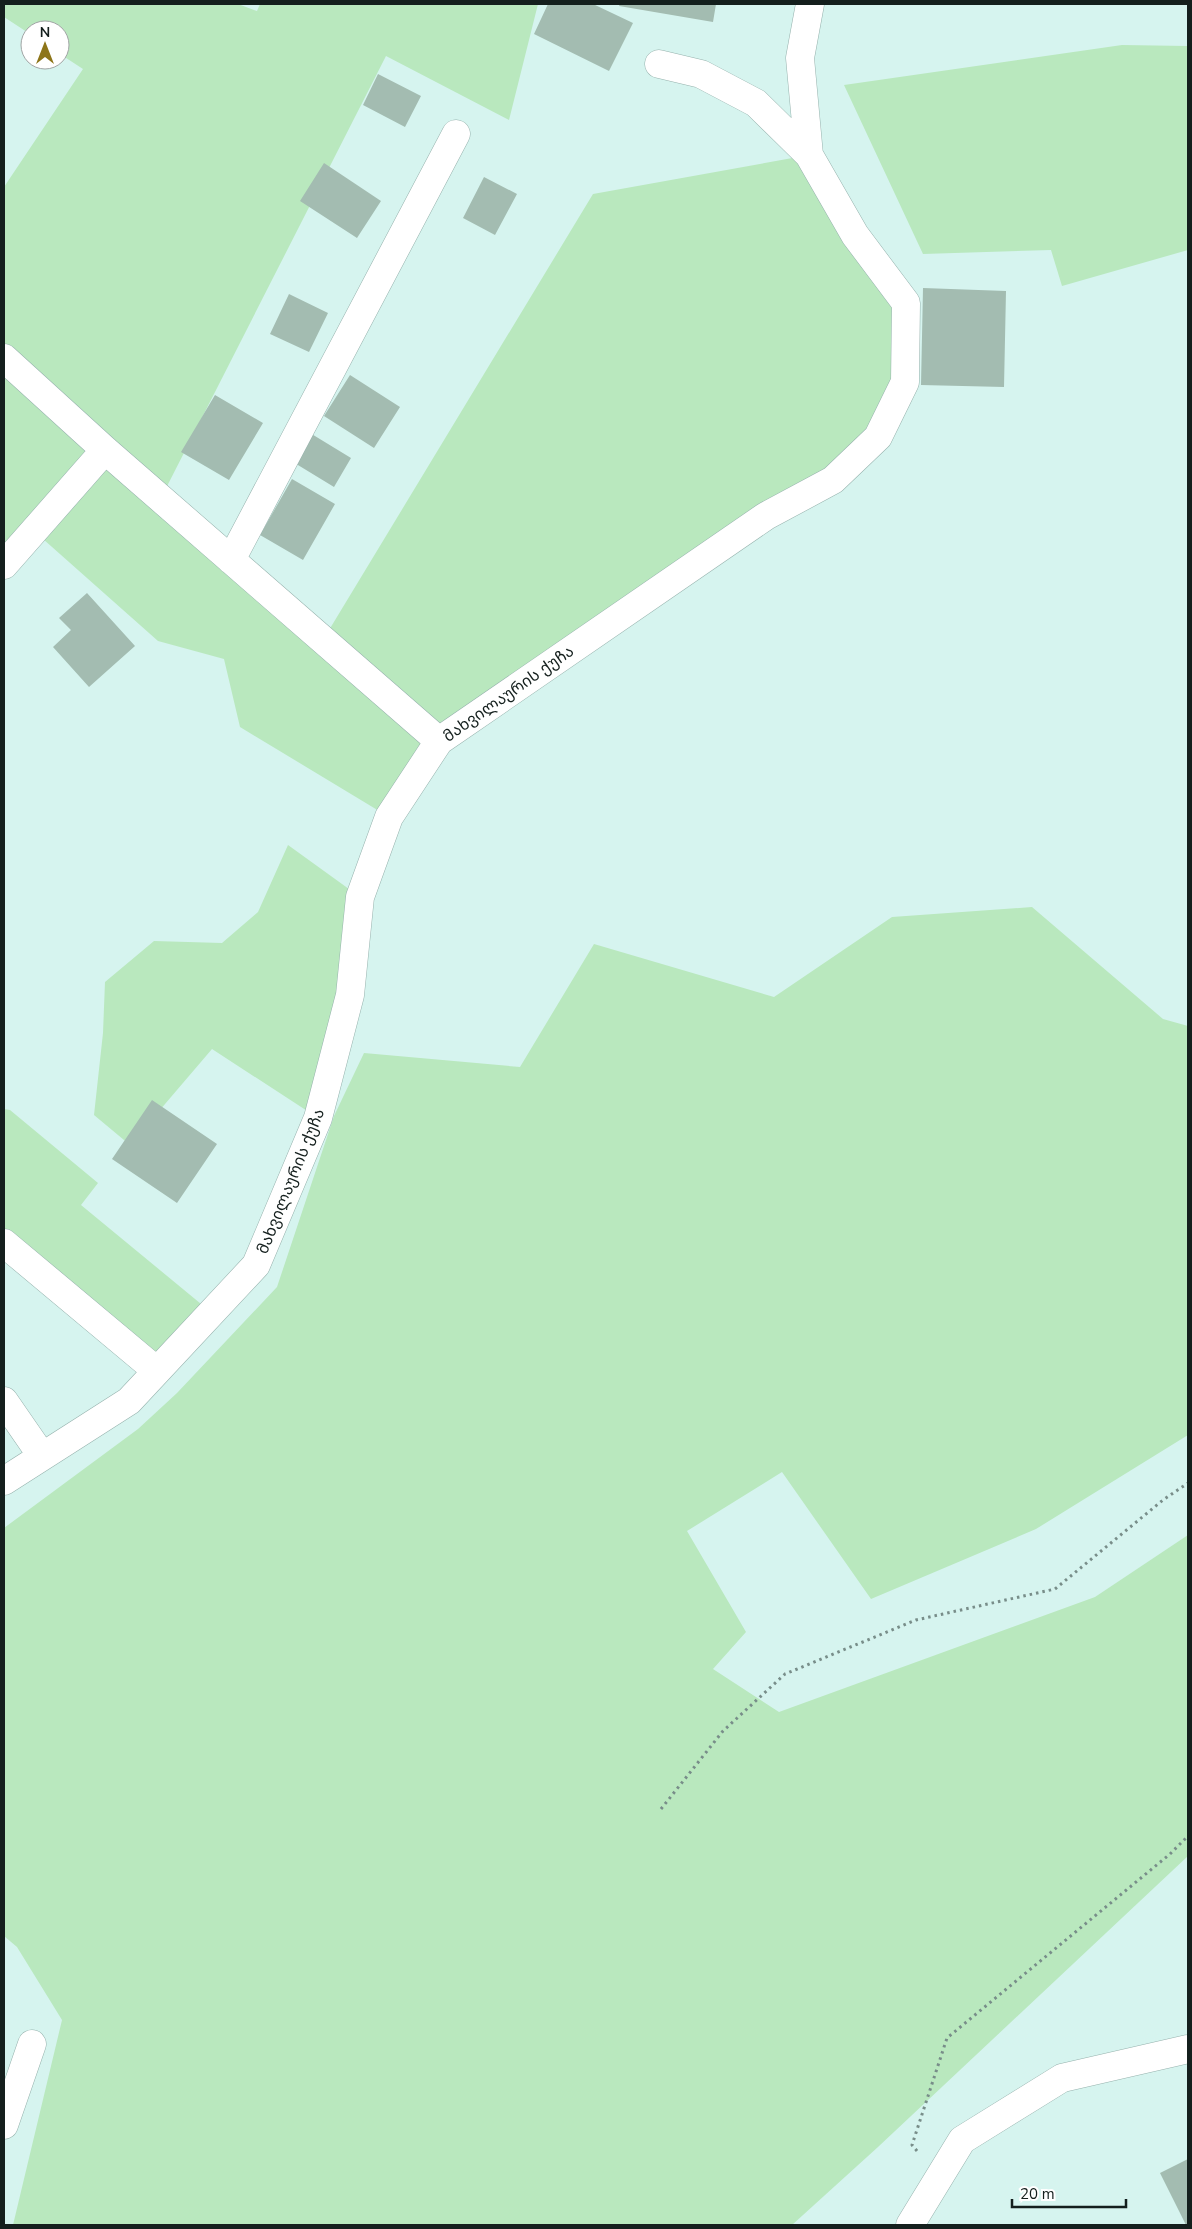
<svg xmlns="http://www.w3.org/2000/svg" width="1192" height="2229" font-family="'Nunito Sans','Noto Sans Georgian',sans-serif">
	<style>
		.green { fill: #b9e8be }
		.building { fill: #a3bcb1 }
		.lines { fill: none; stroke-linecap: round; stroke-linejoin: round }
		.minor-casing { stroke: #96b2ad; stroke-width: 29 }
		.path { stroke: #788d89; stroke-width: 3; stroke-dasharray: 2.5 4; stroke-linecap: butt }
		.minor { stroke: #fff; stroke-width: 28 }
		.labels { text-anchor: middle; stroke-width: 4.5; stroke-linejoin: round; paint-order: stroke }
		.street-label { font-size: 16px; fill: #141f1d; stroke: #fff }
	</style>
	<rect width="100%" height="100%" fill="#d6f4ef"/>
	<path class="green" d="M4 4H238L257 11 260 4H538L509 120 386 56 161 498 323 640 593 194 809 155 906 303 905 382 878 437 439 741 389 817 240 727 224 659 158 641 34 531 4 565V187L83 69 60 54V30H30V34L4 17Z
		M1122 45 1188 46V250L1062 286 1051 250 923 254 844 85Z
		M288 845 360 897 318 1118 212 1049 130 1145 94 1115 103 1033 105 982 154 941 222 943 258 912Z
		M1032 907 1163 1019 1188 1026V1435L1036 1529 871 1599 782 1472 687 1531 746 1632 713 1669 779 1712 1095 1597 1188 1535V1856L878 2147 792 2225H13L62 2020 17 1947 4 1936V1528L138 1429 177 1393 277 1287 334 1116 364 1053 520 1067 594 944 774 997 892 917Z
		M4 1109 10 1110 98 1183 81 1205 212 1313 157 1371 4 1243Z"/>
	<path class="building" d="M548 4H593L633 23 609 71 534 34Z
		M620 4H716L713 22 619 6Z
		M378 74 421 96 405 127 363 105Z
		M324 163 381 201 357 238 300 201Z
		M484 177 517 194 495 235 463 218Z
		M923 288 1006 291 1004 387 921 385Z
		M289 294 328 313 309 352 270 334Z
		M350 375 400 407 374 448 324 416Z
		M215 395 263 423 229 480 181 452Z
		M310 433 351 458 334 487 293 462Z
		M292 479 335 504 303 560 260 535Z
		M87 593 135 646 89 687 53 647 71 630 59 618Z
		M152 1100 217 1144 177 1203 112 1159Z
		M1188 2159V2225H1186L1160 2173Z"/>
	<g class="lines">
		<g class="minor-casing">
			<path id="minor" d="M659 64 701 74 756 103 809 155
				M4 358 105 450 439 741
				M231 560 456 134
				M4 565 105 450
				M4 1243 157 1371
				M4 1401 42 1456
				M4 1481 129 1401 256 1265 318 1118 350 995 360 897 389 817 439 741 766 516 833 480 878 437 905 382 906 303 855 235 809 155 800 58 810 4
				M4 2125 32 2044
				M910 2225 962 2140 1062 2078 1188 2049"/>
		</g>
		<path class="path" d="M661 1809 723 1731 785 1674 916 1620 1055 1589 1163 1500 1188 1483
			M917 2151 912 2145 947 2038 1170 1854 1188 1836"/>
		<use href="#minor" class="minor"/>
	</g>
	<g class="labels">
		<g class="street-label">
			<text transform="translate(508 693) rotate(-35)" y="6">მახვილაურის ქუჩა</text>
			<text transform="translate(290 1181) rotate(-68)" y="6">მახვილაურის ქუჩა</text>
		</g>
	</g>
	<rect width="1192" height="2229" fill="none" stroke="#141f1d" stroke-width="10"/>
	<g transform="translate(45 45)"><circle r="24" fill="#ffffff" stroke="#a1a5a5"/>
	<path d="M0-4L9 19L0 12L-9 19Z" fill="#8d7519"/>
	<text y="-8" font-size="14" font-weight="bold" text-anchor="middle" fill="#141f1d">N</text>
	</g>
	<path d="M1012 2199v8h114v-8" fill="none" stroke="#141f1d" stroke-width="2.5"/>
	<text x="1020" y="2199" font-size="15" fill="#141f1d" stroke="#ffffff" stroke-width="4" paint-order="stroke">20 m</text>
</svg>
